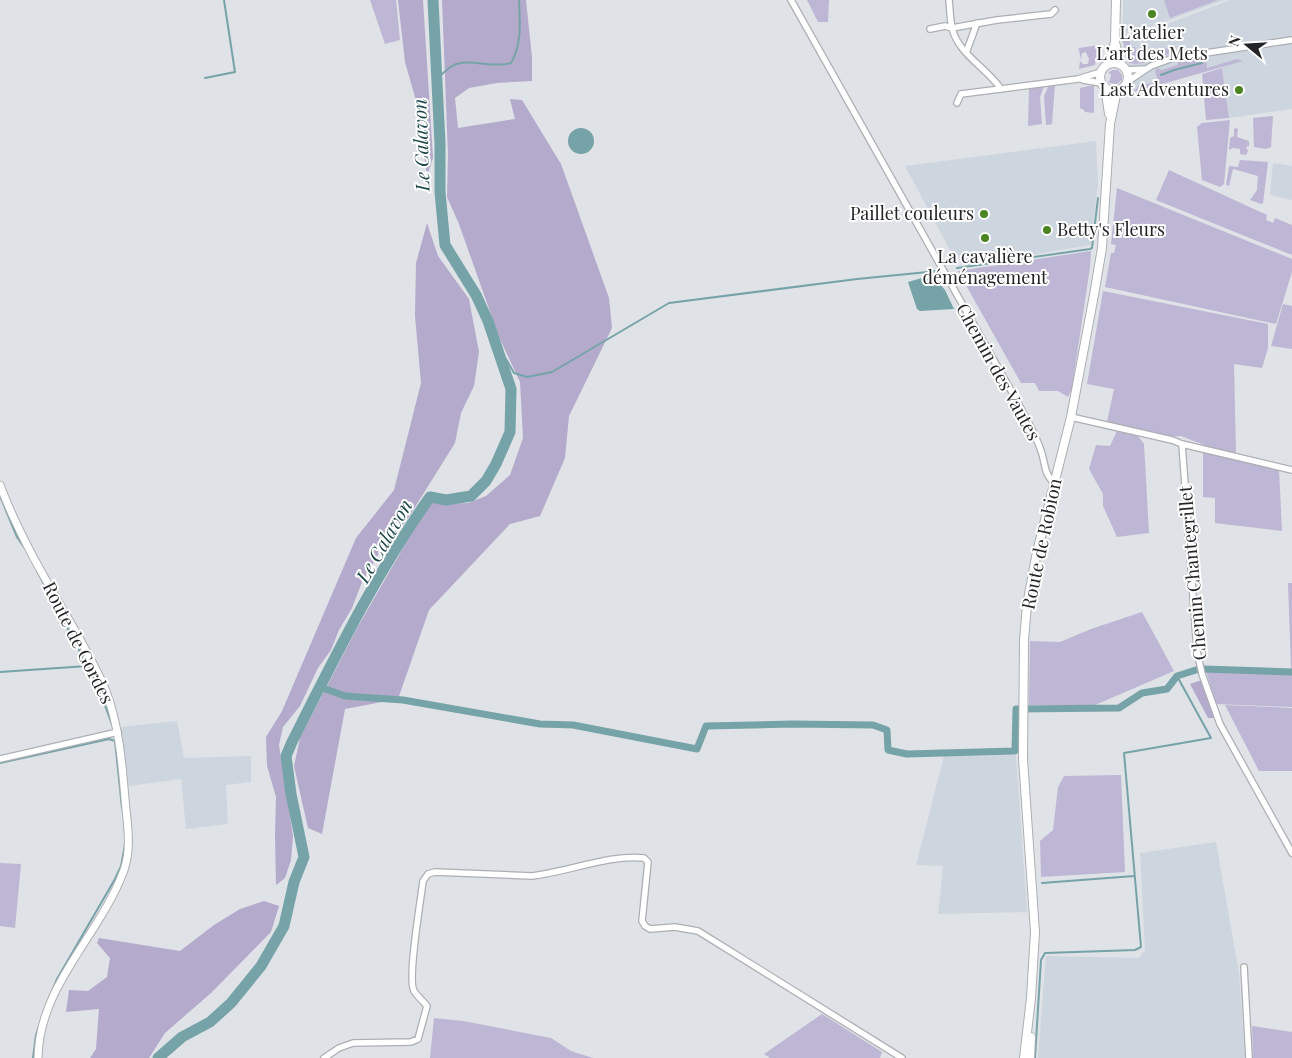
<svg xmlns="http://www.w3.org/2000/svg" width="1292" height="1058" font-family="'Playfair Display',serif">
	<style>
		.built { fill: #cdd6df }
		.green { fill: #bdb6d4 }
		.forest { fill: #b3aacc }
		.water { fill: #76a3a8 }
		.lines { fill: none; stroke-linecap: round; stroke-linejoin: round }
		.stream { stroke: #76a3a8; stroke-width: 2 }
		.canal { stroke: #76a3a8; stroke-width: 7 }
		.river { stroke: #76a3a8; stroke-width: 11 }
		.minor-casing { stroke: #acafb3; stroke-width: 8 }
		.tertiary-casing { stroke: #acafb3; stroke-width: 9 }
		.secondary-casing { stroke: #acafb3; stroke-width: 10 }
		.minor { stroke: #fff; stroke-width: 5.5 }
		.tertiary { stroke: #fff; stroke-width: 7 }
		.secondary { stroke: #fff; stroke-width: 8 }
		.poi-dot { fill: #4b8522; stroke: #fff; stroke-width: 2 }
		.labels { text-anchor: middle; stroke-width: 4; stroke-linejoin: round; paint-order: stroke }
		.poi-label { font-size: 18px; fill: #232426; stroke: #fff }
		.street-label { font-size: 18px; fill: #232426; stroke: #fff }
		.water-label { font-size: 19px; font-style: italic; fill: #194448; stroke: #fff }
	</style>
	<rect width="100%" height="100%" fill="#dfe2e6"/>
	<path class="built" d="M1123 0H1224L1123 37Z
		M1230 0H1292V109L1229 118 1222 67 1121 96 1132 81 1122 41Z
		M1096 141 1098 184 1091 245 965 266 959 256 952 254 905 166Z
		M1273 163 1292 166V200L1270 195Z
		M177 721 184 758 251 756V782L226 785 228 824 186 829 181 779 129 786 121 727Z
		M1016 755 1027 912 938 914 943 866 916 865 944 756Z
		M1216 842 1239 973 1245 1058H1038L1046 956 1139 958 1145 950 1140 853Z"/>
	<path class="green" d="M370 0H396L400 40 385 44Z
		M807 0H829L828 22H818Z
		M1164 0H1218L1170 18Z
		M1129 39 1131 48 1135 47 1139 59 1167 48 1171 53 1163 56 1161 53 1162 56C1152 60 1140 66 1129 63L1123 41Z
		M1099 45 1095 65 1079 69 1080 61 1083 64H1088L1089 59 1086 52 1082 53 1081 60 1079 50H1078L1079 48Z
		M1206 58 1207 68 1237 59 1243 61 1134 92 1139 85 1155 83 1157 77 1155 71 1157 68 1162 70 1177 65 1178 62Z
		M1222 68 1229 118 1206 120 1202 74Z
		M1112 70H1118L1122 75V80L1116 85 1108 82 1110 80 1111 74 1108 73Z
		M1049 85H1055L1052 124 1046 125 1044 96Z
		M1094 85V113L1085 112 1084 110 1080 108V88Z
		M1044 86 1040 97 1042 124 1028 126 1029 88Z
		M1273 116 1271 147 1266 149 1254 147 1253 118Z
		M1230 120 1224 184 1220 187 1202 180 1197 127 1202 123Z
		M1235 128 1238 129 1237 137 1249 141V146L1246 147 1248 151 1246 155 1240 154V149L1233 148 1229 150 1230 138 1234 136V129Z
		M1240 160 1268 162 1263 203 1261 204 1250 200 1257 190 1258 176 1233 169 1229 186 1226 185 1229 166 1238 167Z
		M1169 170 1267 215 1266 220 1273 223 1275 218 1292 225V255L1156 200Z
		M1117 188 1292 259V272L1276 324 1105 287 1111 253H1114L1116 245 1111 244Z
		M1091 251 1090 267 1072 388 1068 397 1058 391H1039L1035 383H1021L958 271Z
		M1103 291 1268 324V348L1262 368 1234 364 1236 454 1212 448 1181 436 1169 437 1107 422 1114 389 1087 384Z
		M1283 304 1292 306V349L1271 346Z
		M1117 431 1138 436 1144 444 1149 533 1117 537 1103 506V494L1089 469 1096 445 1110 446Z
		M1203 452 1279 469 1282 531 1215 523V498L1203 497Z
		M1288 583H1292V669H1291Z
		M1142 612 1174 671 1095 705H1029L1030 641 1060 642 1091 629Z
		M1206 671 1292 674V707L1216 704Z
		M1225 705 1292 708V771H1259Z
		M1121 775 1125 872 1041 877 1040 841 1053 830 1058 787 1064 776Z
		M0 863 21 864 15 928 0 926Z
		M822 1014 882 1052 880 1058H770L764 1054Z
		M434 1018 463 1021 551 1038 571 1051 593 1058H430Z
		M1252 1026 1292 1032V1058H1253Z"/>
	<path class="forest" d="M398 0H423L433 158 427 176 417 104 405 62Z
		M442 0H526L532 57V81L497 83 469 88 455 98 458 128 515 119 510 99 522 100 561 164 609 298 612 328 569 416 565 458 540 516 510 524 429 610 398 699 345 709 322 834 308 828 294 766 300 738 356 630 430 501 444 504 468 503 486 496 510 475 523 438 520 382 499 337 459 224 447 197 448 155Z
		M427 223 438 256 469 299 479 352 474 386 461 413 455 443 407 520 381 550 362 582 352 608 339 630 331 650 318 668 300 706 283 727 279 745 293 836 291 860 285 878 276 885 275 835 276 797 267 766 266 737 282 711 356 538 394 490 421 383 415 316 416 263Z
		M1202 680 1204 685 1214 718H1208L1190 684Z
		M264 901 279 906 271 932 211 993 165 1033 149 1058H90L96 1049 99 1009 66 1012 69 990 88 991 107 977 110 958 97 943 99 938 180 951 214 925 240 909Z"/>
	<path class="water" d="M568 141a13 13 0 1 1 26 0a13 13 0 1 1-26 0Z
		M922 278 936 280 945 290 954 309 920 311 917 309 908 282Z"/>
	<g class="lines">
		<path class="stream" d="M1161 75 1174 70 1202 63
			M205 78 235 72 224 0
			M437 79C442 74 447 69 452 66 468 57 494 69 511 63 522 45 520 21 519 0
			M957 268 1090 249 1092 248 1098 198
			M499 358 506 359 514 373 527 377 552 372 669 303 857 279 938 271
			M0 496 17 537 26 550
			M37 571 97 684 113 727
			M0 672 87 666
			M0 763 109 739 115 741 122 808
			M1042 883 1134 876
			M48 1001 57 979 115 879 121 866 125 845
			M33 1058 36 1035 43 1015
			M1035 1058 1041 960 1045 953 1135 950 1141 947 1124 753 1211 738 1177 676"/>
		<path class="canal" d="M1204 669 1292 672
			M320 687 345 696 403 700 540 724 573 725 697 749 706 726 793 724 873 725 887 730 888 750 907 754 1015 751 1016 709 1119 708 1142 693 1167 689 1177 676 1199 669"/>
		<path class="river" d="M158 1058 182 1037 210 1022 231 1003 261 966 284 926 294 882 304 857 291 794 286 756 292 742C334 659 376 573 430 497L446 500 471 496 486 481 496 464 510 432 511 389 488 321 476 295 445 245 440 192V144L433 0"/>
		<g class="minor-casing">
			<path id="minor" d="M791 0 1018 403C1026 419 1037 436 1042 454 1045 464 1045 477 1055 483
				M949 0C950 9 950 19 952 28 958 54 987 68 1001 89
				M930 29 945 26 952 28 997 20 1051 14 1055 10
				M966 53 977 23
				M1126 70 1145 69
				M1083 80 1101 83
				M1127 82 1151 66 1173 58 1292 40
				M957 103 961 94 1078 79 1101 72
				M1071 417 1172 440 1182 444 1197 651 1202 674 1220 724 1292 853
				M1182 444 1292 470
				M0 759 118 732
				M1244 967 1249 1058
				M324 1058 339 1048 353 1043 411 1042 418 1039 427 1006C423 1001 417 996 414 991 407 979 421 899 423 881L428 874 435 872 532 876C568 872 610 854 644 858L648 862 642 921 645 926 650 929 675 927 698 931 902 1058"/>
		</g>
		<g class="tertiary-casing">
			<path id="tertiary" d="M0 485C18 533 44 577 69 620 82 643 96 667 106 691 119 726 122 762 125 799 127 823 132 847 124 870 100 936 39 985 38 1058"/>
		</g>
		<g class="secondary-casing">
			<path id="secondary" d="M1115 42 1120 64
				M1100 77a14 14 0 1 1 28 0a14 14 0 1 1-28 0Z
				M1109 64 1115 42 1116 0
				M1105 87 1109 114
				M1024 1058 1031 998 1035 932 1023 759 1024 640 1027 605 1037 552 1071 417 1094 295 1102 248 1110 124 1117 90
				M1030 1058 1031 1037"/>
		</g>
		<use href="#minor" class="minor"/>
		<use href="#tertiary" class="tertiary"/>
		<use href="#secondary" class="secondary"/>
	</g>
	<g class="poi-dot">
		<circle cx="1152" cy="14" r="5"/>
		<circle cx="1239" cy="90" r="5"/>
		<circle cx="984" cy="214" r="5"/>
		<circle cx="1047" cy="230" r="5"/>
		<circle cx="985" cy="238" r="5"/>
	</g>
	<g class="labels">
		<g class="poi-label">
			<text x="1152" y="39">L’atelier<tspan x="1152" dy="21">L’art des Mets</tspan></text>
			<text x="1229" y="96" text-anchor="end">Last Adventures</text>
			<text x="974" y="220" text-anchor="end">Paillet couleurs</text>
			<text x="1057" y="236" text-anchor="start">Betty's Fleurs</text>
			<text x="985" y="263">La cavalière<tspan x="985" dy="21">déménagement</tspan></text>
		</g>
		<g class="street-label">
			<text transform="translate(998 372) rotate(61)" y="6">Chemin des Vautes</text>
			<text transform="translate(1042 544) rotate(-78)" y="6">Route de Robion</text>
			<text transform="translate(1193 573) rotate(-95)" y="6">Chemin Chantegrillet</text>
			<text transform="translate(78 643) rotate(63)" y="6">Route de Gordes</text>
		</g>
		<g class="water-label">
			<text transform="translate(421 145) rotate(-92)" y="7">Le Calavon</text>
			<text transform="translate(384 541) rotate(-60)" y="7">Le Calavon</text>
		</g>
	</g>
	<g transform="translate(1247 45) rotate(288)" stroke="#ffffff" stroke-width="4" paint-order="stroke">
	<path d="M0-4L9 19L0 12L-9 19Z" fill="#232426"/>
	<text y="-8" font-size="14" font-weight="bold" text-anchor="middle" fill="#232426">N</text>
	</g>
</svg>
